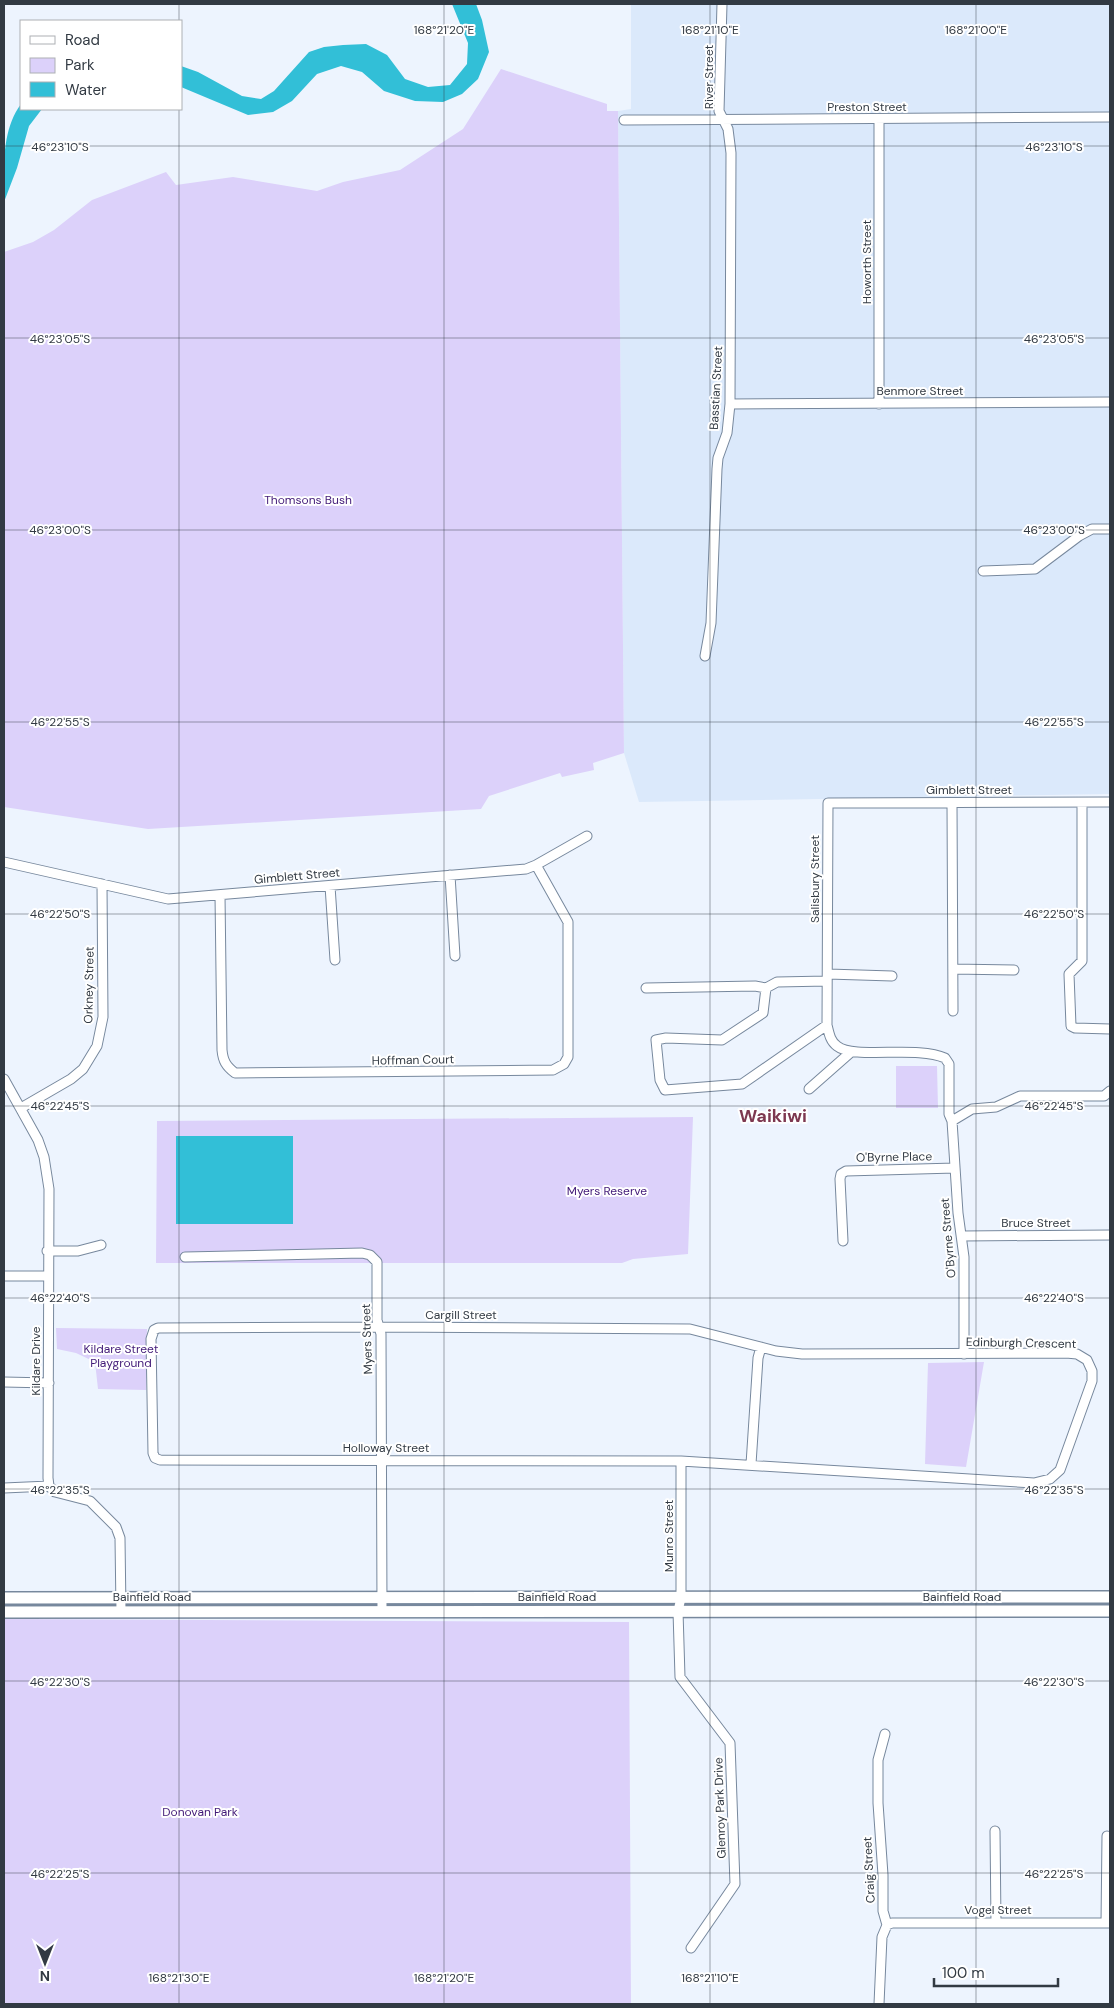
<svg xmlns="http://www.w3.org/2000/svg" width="1114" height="2008" font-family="'DM Sans',sans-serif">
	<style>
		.built { fill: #dbe9fb }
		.green { fill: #dcd1fa }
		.water { fill: #32bfd7 }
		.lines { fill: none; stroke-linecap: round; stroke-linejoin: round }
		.street-casing { stroke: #77889d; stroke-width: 11 }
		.secondary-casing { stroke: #77889d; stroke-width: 14 }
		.street { stroke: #fff; stroke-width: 9 }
		.secondary { stroke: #fff; stroke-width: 11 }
		.ticks { fill: none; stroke: #323a43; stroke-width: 1; stroke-opacity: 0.45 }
		.labels { text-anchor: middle; stroke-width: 4; stroke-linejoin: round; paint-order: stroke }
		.street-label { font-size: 12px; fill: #323a43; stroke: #fff }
		.park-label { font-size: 12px; fill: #411977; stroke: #fff }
		.district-label { font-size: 18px; font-weight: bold; fill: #7d3850; stroke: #fff }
		.ticks-label { font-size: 12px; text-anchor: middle; fill: #323a43; stroke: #fff; stroke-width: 4; stroke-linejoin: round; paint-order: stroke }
	</style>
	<rect width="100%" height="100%" fill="#edf4fe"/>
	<path class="built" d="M631 4H1110V794L639 802 624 753 618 111 631 109Z"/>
	<path class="green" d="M501 69 607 104V111H618L624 753 593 763 594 770 562 777 560 773 489 796 481 809 148 829 4 807V252L33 242 54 230 92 200 166 172 176 185 233 177 317 191 343 182 400 170 463 129Z
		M896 1066H937L938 1108H896Z
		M693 1117 688 1254 633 1259 622 1263H156L157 1121Z
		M56 1328 147 1329 146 1390 98 1389 95 1362 76 1353 57 1349Z
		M984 1362 966 1467 925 1464 928 1363Z
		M4 1619 629 1622 631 2004H4Z"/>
	<path class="water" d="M452 4H476L482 20 489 52 478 79 462 94 443 102 415 101 384 91 362 72 341 66 317 74 292 101 273 112 248 115 181 87V66L198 72 242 96 261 99 274 91 309 52 324 47 343 45 366 44 387 55 405 79 428 87 450 85 467 64 468 43Z
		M21 104V109H42L29 126 17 168 4 202C4 169 1 131 21 104Z
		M176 1136H293V1224H176Z"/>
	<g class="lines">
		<g class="street-casing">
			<path id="street" d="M624 120 1110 117
				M730 404 1110 402
				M879 404V120
				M983 571 1035 569 1079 536 1092 529H1110
				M705 656 711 623 717 469 718 458 727 433 730 404 731 153 728 129 719 111 722 4
				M952 803 953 1011
				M1082 803V961L1069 974 1071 1026 1075 1028 1110 1029
				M4 862 168 899 526 869 536 865 587 836
				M450 875 455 956
				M330 886 335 960
				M220 895 222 1050C223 1061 226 1066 235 1073L553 1070 564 1064 568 1057V922L536 865
				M953 969 1014 970
				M828 974 892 976
				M646 988 755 986 766 988 777 982 827 981
				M766 988 763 1013 722 1040 666 1038 656 1040 660 1080 665 1090 742 1084 827 1025
				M4 1079 38 1140 44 1157 49 1189 48 1478 49 1486 55 1492 90 1501 116 1527 120 1538 121 1611
				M809 1089 851 1052
				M21 1108 71 1079 83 1069 97 1046 103 1017 102 884
				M952 1121 972 1109 996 1107 1020 1096H1104L1110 1091
				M962 1236 1110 1235
				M843 1241 840 1179 841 1174 846 1171 955 1168
				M47 1251H78L101 1245
				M185 1257 362 1253 370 1255 377 1262V1320L381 1334 382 1611
				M4 1276H47
				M379 1327 690 1329 776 1351 802 1354 1066 1353 1077 1354 1087 1360 1092 1371V1381L1060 1470 1050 1479 1034 1483 681 1461 160 1460 155 1458 153 1453 151 1339 154 1330 158 1328Z
				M964 1354V1257L958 1213 952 1121 949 1114V1064L945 1058C917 1045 854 1060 837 1046 830 1041 829 1033 827 1025L828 803 1110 802
				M4 1382 49 1383
				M681 1461V1598L678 1611 680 1677 730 1743 735 1884 691 1948
				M751 1464 758 1358 761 1347
				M4 1488 49 1486
				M995 1831 996 1923
				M1106 1923 1107 1836
				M887 1925 892 1923H1110
				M879 2004 882 1937 887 1925 883 1911V1875L878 1803V1760L885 1734"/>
		</g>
		<g class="secondary-casing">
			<path id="secondary" d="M4 1598 1110 1597
				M4 1612 1110 1611"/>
		</g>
		<use href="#street" class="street"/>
		<use href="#secondary" class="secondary"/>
	</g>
	<path class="ticks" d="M179 4V21M444 4V2004M710 4V2004M976 4V2004M179 109V2004M4 146H1110M4 338H1110M4 530H1110M4 722H1110M4 914H1110M4 1106H1110M4 1298H1110M4 1489H1110M4 1681H1110M4 1873H1110"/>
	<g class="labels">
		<g class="street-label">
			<text transform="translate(709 77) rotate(-90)" y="4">River Street</text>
			<text x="867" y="111">Preston Street</text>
			<text transform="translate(867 262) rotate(-90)" y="4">Howorth Street</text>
			<text transform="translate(716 388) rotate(-87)" y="4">Basstian Street</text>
			<text x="920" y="395">Benmore Street</text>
			<text x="969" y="794">Gimblett Street</text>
			<text transform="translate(297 876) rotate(-5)" y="4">Gimblett Street</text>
			<text transform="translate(815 879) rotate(-90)" y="4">Salisbury Street</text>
			<text transform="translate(89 985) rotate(-89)" y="4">Orkney Street</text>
			<text transform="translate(413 1060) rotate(-1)" y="4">Hoffman Court</text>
			<text transform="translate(894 1157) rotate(-1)" y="4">O'Byrne Place</text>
			<text x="1036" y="1227">Bruce Street</text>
			<text transform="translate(948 1238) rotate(-95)" y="4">O'Byrne Street</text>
			<text x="461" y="1319">Cargill Street</text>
			<text transform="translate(367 1339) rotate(-92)" y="4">Myers Street</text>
			<text transform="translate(1021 1343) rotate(1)" y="4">Edinburgh Crescent</text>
			<text transform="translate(36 1361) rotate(-90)" y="4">Kildare Drive</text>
			<text x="386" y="1452">Holloway Street</text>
			<text transform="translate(669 1536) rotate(-90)" y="4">Munro Street</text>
			<text x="152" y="1601">Bainfield Road</text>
			<text x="557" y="1601">Bainfield Road</text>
			<text x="962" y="1601">Bainfield Road</text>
			<text transform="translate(720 1808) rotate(-92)" y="4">Glenroy Park Drive</text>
			<text transform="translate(869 1870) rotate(-93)" y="4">Craig Street</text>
			<text x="998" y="1914">Vogel Street</text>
		</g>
		<g class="park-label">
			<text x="308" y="504">Thomsons Bush</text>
			<text x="607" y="1195">Myers Reserve</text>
			<text x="121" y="1353">Kildare Street<tspan x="121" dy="14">Playground</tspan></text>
			<text x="200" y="1816">Donovan Park</text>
		</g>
		<g class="district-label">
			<text x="773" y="1122">Waikiwi</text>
		</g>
	</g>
	<g class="ticks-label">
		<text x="444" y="34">168°21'20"E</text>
		<text x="710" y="34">168°21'10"E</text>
		<text x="976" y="34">168°21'00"E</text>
		<text x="1054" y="151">46°23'10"S</text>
		<text x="60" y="151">46°23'10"S</text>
		<text x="1054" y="343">46°23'05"S</text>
		<text x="60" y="343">46°23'05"S</text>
		<text x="1054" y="534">46°23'00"S</text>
		<text x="60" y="534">46°23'00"S</text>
		<text x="60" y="726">46°22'55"S</text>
		<text x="1054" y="726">46°22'55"S</text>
		<text x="60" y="918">46°22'50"S</text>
		<text x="1054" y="918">46°22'50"S</text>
		<text x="60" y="1110">46°22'45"S</text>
		<text x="1054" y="1110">46°22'45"S</text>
		<text x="1054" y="1302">46°22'40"S</text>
		<text x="60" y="1302">46°22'40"S</text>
		<text x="1054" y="1494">46°22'35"S</text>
		<text x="60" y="1494">46°22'35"S</text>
		<text x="60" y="1686">46°22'30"S</text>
		<text x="1054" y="1686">46°22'30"S</text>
		<text x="1054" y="1878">46°22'25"S</text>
		<text x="60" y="1878">46°22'25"S</text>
		<text x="179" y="1982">168°21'30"E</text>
		<text x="444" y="1982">168°21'20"E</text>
		<text x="710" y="1982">168°21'10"E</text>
	</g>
	<rect width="1114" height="2008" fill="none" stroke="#323a43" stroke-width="10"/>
	<rect x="20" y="20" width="162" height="90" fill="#ffffff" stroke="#adb0b4"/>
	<rect x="30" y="36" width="25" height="8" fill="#ffffff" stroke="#adb0b4"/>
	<text x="65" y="45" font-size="15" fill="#323a43">Road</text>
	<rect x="30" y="58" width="25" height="15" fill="#dcd1fa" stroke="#adb0b4"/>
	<text x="65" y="70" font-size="15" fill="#323a43">Park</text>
	<rect x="30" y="82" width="25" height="15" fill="#32bfd7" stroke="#adb0b4"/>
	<text x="65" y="95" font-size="15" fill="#323a43">Water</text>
	<g transform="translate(45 1963) rotate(180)" stroke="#ffffff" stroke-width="4" paint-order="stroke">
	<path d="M0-4L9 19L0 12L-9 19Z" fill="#323a43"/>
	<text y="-8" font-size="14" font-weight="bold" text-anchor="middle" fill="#323a43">N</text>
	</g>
	<path d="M934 1978v8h124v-8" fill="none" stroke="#323a43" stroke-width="2.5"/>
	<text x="942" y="1978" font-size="15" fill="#323a43" stroke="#ffffff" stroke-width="4" paint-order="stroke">100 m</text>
</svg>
